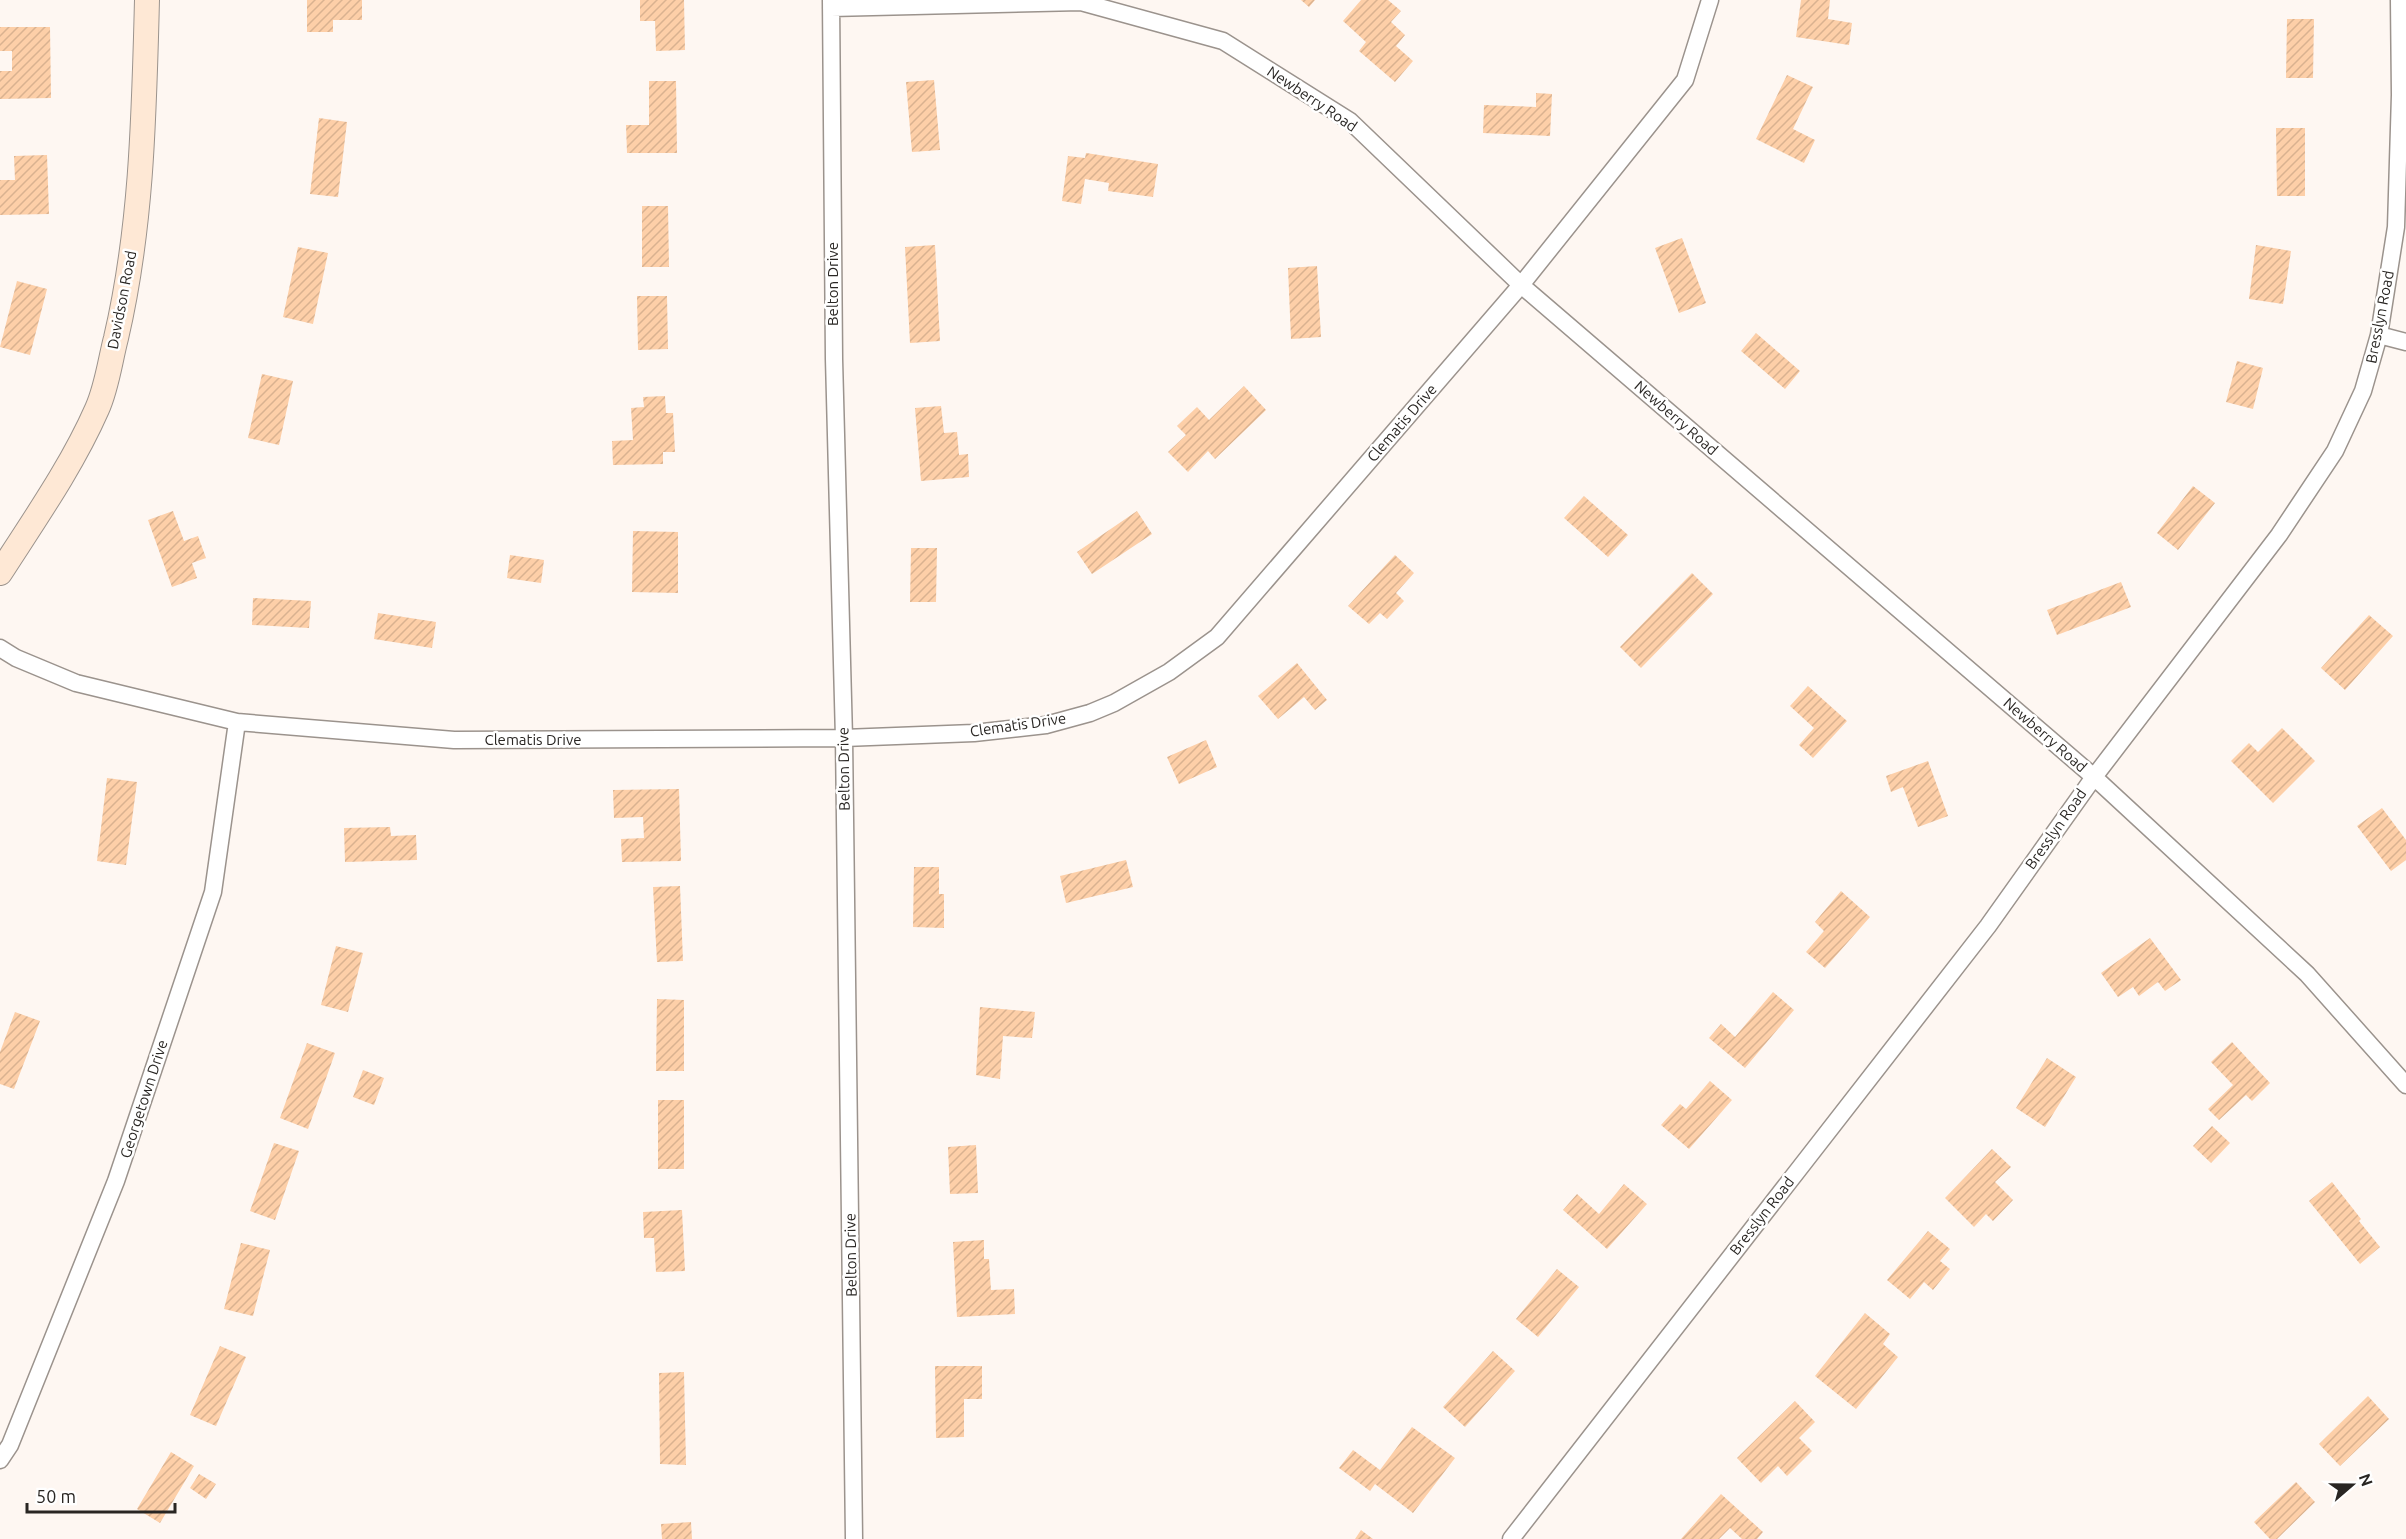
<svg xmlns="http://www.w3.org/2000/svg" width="2406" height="1539" font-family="Ubuntu,sans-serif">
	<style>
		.building { fill: url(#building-hatch) }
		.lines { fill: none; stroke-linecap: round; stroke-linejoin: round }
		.street-casing { stroke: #9b938d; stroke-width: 19 }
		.secondary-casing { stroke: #9b938d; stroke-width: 26 }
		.street { stroke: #fff; stroke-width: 16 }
		.secondary { stroke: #fee8d5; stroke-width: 24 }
		.labels { text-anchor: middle; stroke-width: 5; stroke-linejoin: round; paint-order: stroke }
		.street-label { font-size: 15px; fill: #292623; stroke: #fff }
	</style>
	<defs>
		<pattern id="building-hatch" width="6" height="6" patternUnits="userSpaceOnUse" patternTransform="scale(1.5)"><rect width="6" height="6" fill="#fdcfa8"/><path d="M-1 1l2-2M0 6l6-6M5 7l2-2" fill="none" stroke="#d9b290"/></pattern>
	</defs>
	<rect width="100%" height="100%" fill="#fef7f2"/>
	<path class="building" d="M307 0H362V20H333V32H307Z
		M640 0H684L685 50 656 51 655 21H640Z
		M1301 0H1315L1309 7Z
		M1361 0H1388L1401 11 1391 22 1405 35 1396 46 1413 61 1395 82 1359 51 1366 42 1343 21Z
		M1801 0H1830L1828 19 1852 23 1849 45 1796 37Z
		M2287 19H2314L2313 78H2286Z
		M0 27H50L51 98 0 99V71H12V51H0Z
		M1787 75 1813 87 1793 129 1815 140 1804 163 1756 139Z
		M934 80 940 150 912 152 906 82Z
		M649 81H676L677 153H627L626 125H649Z
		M1536 93 1552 94 1550 136 1483 133 1484 105 1536 107Z
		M319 118 347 122 338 197 310 194Z
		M2276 128H2305V196H2277Z
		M1086 153 1158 164 1153 197 1108 191 1109 183 1085 179 1081 204 1062 201 1068 156 1085 158Z
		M47 155 49 214 0 215V180H15L14 156Z
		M642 206H668L669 267H642Z
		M1682 238 1706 303 1679 313 1655 248Z
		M935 245 940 341 910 343 905 247Z
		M2256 245 2291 251 2283 304 2249 299Z
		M298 247 328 253 313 324 283 317Z
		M1317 266 1321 337 1291 339 1288 268Z
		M17 281 47 289 30 355 0 347Z
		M637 296H667L668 349 638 350Z
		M1756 333 1800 371 1785 389 1741 351Z
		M2237 361 2263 368 2253 409 2226 402Z
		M262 374 293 381 279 445 248 438Z
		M1244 386 1266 410 1215 459 1208 451 1188 472 1168 452 1186 435 1177 426 1197 407 1209 420Z
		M665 396 666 413H673L675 452H663V464L613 465 612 441 633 440 631 408 644 407 643 397Z
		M941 406 944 433 957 432 959 455 968 454 969 477 921 481 915 408Z
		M2193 486 2215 503 2178 550 2157 533Z
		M1584 496 1628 535 1608 557 1564 518Z
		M173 511 184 541 198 536 206 558 192 563 197 578 172 587 148 520Z
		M1137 511 1152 534 1092 574 1077 552Z
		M633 531 678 532V593L632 592Z
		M911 548H937L936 602H910Z
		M510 555 544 560 541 583 507 578Z
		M1395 555 1414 573 1396 593 1404 601 1387 619 1380 613 1369 624 1348 606Z
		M1692 573 1713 594 1641 668 1620 647Z
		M2121 582 2131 607 2057 635 2047 610Z
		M253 598 311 601 309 628 252 625Z
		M378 613 436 622 432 648 374 639Z
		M2369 615 2393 636 2345 690 2321 668Z
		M1297 663 1327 700 1315 710 1304 697 1278 719 1258 696Z
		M1808 686 1847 721 1813 758 1799 745 1814 728 1790 706Z
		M2282 728 2315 761 2273 803 2231 761 2249 743 2258 752Z
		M1206 740 1217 767 1179 784 1167 757Z
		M1928 761 1948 816 1918 827 1903 787 1891 792 1886 776Z
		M107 778 137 782 126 865 97 861Z
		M679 789 681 861 622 862 621 839 644 838 643 817 614 818 613 790Z
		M2382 808 2406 840V860L2391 871 2357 826Z
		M390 827 391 836 416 835 417 860 345 862 344 828Z
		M1126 860 1133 887 1066 903 1060 876Z
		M914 867H939V894H944V928L913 927Z
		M680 886 683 961 657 962 653 887Z
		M1841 891 1870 917 1825 968 1806 952 1824 931 1815 922Z
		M2150 938 2181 980 2165 991 2158 982 2139 996 2133 987 2118 997 2101 973Z
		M336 946 363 953 348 1012 321 1005Z
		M1773 992 1794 1010 1745 1068 1709 1038 1721 1024 1735 1037Z
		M657 999 684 1000V1071H656Z
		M980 1007 1035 1012 1032 1038 1003 1036 1000 1079 976 1075Z
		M15 1012 40 1021 14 1089 0 1084V1052Z
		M2232 1042 2270 1083 2252 1101 2246 1095 2219 1120 2208 1109 2233 1085 2211 1062Z
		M307 1043 335 1053 308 1129 280 1118Z
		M2047 1058 2076 1077 2045 1127 2016 1108Z
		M363 1070 384 1078 374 1105 353 1097Z
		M1710 1081 1732 1100 1689 1149 1661 1125 1680 1104 1686 1109Z
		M658 1100H684V1169H658Z
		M2212 1126 2230 1143 2211 1163 2193 1146Z
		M274 1143 299 1151 275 1220 250 1211Z
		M976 1145 978 1193 950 1194 948 1147Z
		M1992 1149 2011 1167 1995 1182 2013 1200 1993 1221 1986 1214 1974 1227 1945 1198Z
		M2332 1182 2361 1219 2359 1221 2380 1247 2360 1264 2309 1201Z
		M1624 1184 1647 1204 1607 1249 1563 1210 1577 1194 1599 1214Z
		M682 1210 685 1271 656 1272 654 1238H644L643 1212Z
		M1928 1231 1950 1249 1940 1261 1950 1269 1933 1290 1924 1282 1910 1299 1887 1280Z
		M984 1240V1259H989L991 1290 1014 1289 1015 1314 957 1317 953 1242Z
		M241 1243 270 1250 253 1316 224 1309Z
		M1557 1269 1579 1287 1538 1337 1516 1319Z
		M1865 1313 1890 1334 1883 1344 1898 1357 1856 1409 1815 1376Z
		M220 1346 246 1357 216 1426 190 1415Z
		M1493 1351 1515 1371 1465 1427 1443 1407Z
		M935 1366H982V1399H964V1437L936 1438Z
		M684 1372 686 1465 660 1464 659 1373Z
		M2368 1396 2389 1419 2340 1466 2319 1444Z
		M1795 1401 1815 1422 1799 1438 1812 1451 1787 1476 1778 1466 1761 1483 1737 1458Z
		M1412 1427 1455 1458 1413 1513 1375 1484 1370 1491 1339 1468 1353 1450 1380 1470Z
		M171 1452 194 1466 160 1523 137 1509Z
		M199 1474 216 1484 206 1499 190 1488Z
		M2296 1482 2315 1502 2277 1539H2270L2254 1522Z
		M1721 1494 1763 1532 1757 1539H1742L1730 1528 1719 1539H1681Z
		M691 1522 692 1539H662L661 1524Z
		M1361 1530 1373 1539H1355Z"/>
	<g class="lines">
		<g class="street-casing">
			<path id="street" d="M831 0 834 359 844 738 854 1539
				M831 8 1081 2 1223 41 1350 121 1521 285 2094 777 2307 974 2406 1085
				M2379 335 2406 342
				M0 648 16 658 76 683 237 722 454 740 844 738 974 733 1046 725 1090 713 1114 703 1169 672 1217 637 1521 285 1685 80 1710 0
				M0 1460 10 1445 116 1181 213 892 237 722
				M1511 1539 1988 926 2094 777 2279 535 2335 451 2363 391 2379 335 2396 227 2400 95 2399 0"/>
		</g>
		<g class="secondary-casing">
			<path id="secondary" d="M0 573C34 520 72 466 97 409 107 387 110 361 116 338 142 227 144 114 147 0"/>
		</g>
		<use href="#street" class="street"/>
		<use href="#secondary" class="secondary"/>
	</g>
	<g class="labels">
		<g class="street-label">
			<text transform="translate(1312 99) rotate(34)" y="5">Newberry Road</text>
			<text transform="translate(833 284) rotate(-90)" y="5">Belton Drive</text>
			<text transform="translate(122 300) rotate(-79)" y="5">Davidson Road</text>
			<text transform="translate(2380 317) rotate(-79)" y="5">Bresslyn Road</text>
			<text transform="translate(1676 418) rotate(41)" y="5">Newberry Road</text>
			<text transform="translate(1402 423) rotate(-49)" y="5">Clematis Drive</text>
			<text transform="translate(1018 725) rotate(-8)" y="5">Clematis Drive</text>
			<text transform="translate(2045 735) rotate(41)" y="5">Newberry Road</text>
			<text x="533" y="745">Clematis Drive</text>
			<text transform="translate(844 769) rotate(-91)" y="5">Belton Drive</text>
			<text transform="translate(2056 829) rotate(-55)" y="5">Bresslyn Road</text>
			<text transform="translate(144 1099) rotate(-72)" y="5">Georgetown Drive</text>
			<text transform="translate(1762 1216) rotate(-52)" y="5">Bresslyn Road</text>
			<text transform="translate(851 1255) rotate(-91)" y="5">Belton Drive</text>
		</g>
	</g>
	<g transform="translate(2352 1485) rotate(70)" stroke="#ffffff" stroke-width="4.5" paint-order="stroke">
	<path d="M0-4.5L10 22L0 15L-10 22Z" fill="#292623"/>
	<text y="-9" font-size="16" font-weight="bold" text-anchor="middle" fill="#292623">N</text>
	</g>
	<path d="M27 1503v9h148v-9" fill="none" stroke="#292623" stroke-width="3"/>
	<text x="36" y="1503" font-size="18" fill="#292623" stroke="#ffffff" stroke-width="4.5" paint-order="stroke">50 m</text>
</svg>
